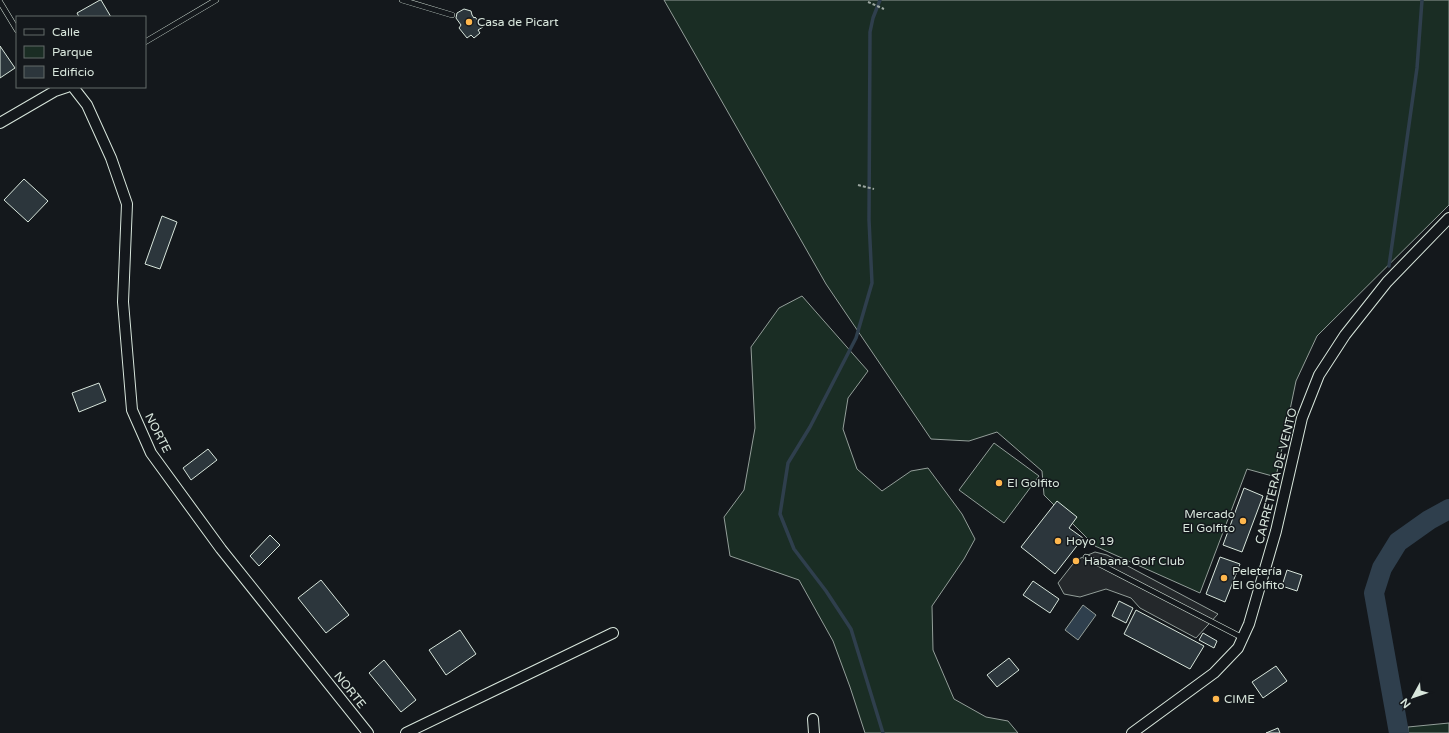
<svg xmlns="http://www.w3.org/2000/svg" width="1449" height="733" font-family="'Varela Round',sans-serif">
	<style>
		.green { fill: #1a2d24; stroke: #939e99 }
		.parking { fill: #24282b; stroke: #939e99 }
		.water { fill: #2f3f4d; stroke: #939e99 }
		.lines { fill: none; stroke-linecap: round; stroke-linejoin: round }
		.stream { stroke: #2f3f4d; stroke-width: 3.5 }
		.river { stroke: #2f3f4d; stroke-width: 20 }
		.building { fill: #2c363c; stroke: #d8e6dc }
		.service-casing { stroke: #d8e6dc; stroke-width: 6 }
		.minor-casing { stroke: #d8e6dc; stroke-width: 12 }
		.path { stroke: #9da8a2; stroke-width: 2; stroke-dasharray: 3 2; stroke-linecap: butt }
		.service { stroke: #14181c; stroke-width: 5 }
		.minor { stroke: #14181c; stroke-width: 10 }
		.poi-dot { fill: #ffb74d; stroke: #14181c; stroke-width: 1.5 }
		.labels { text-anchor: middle; stroke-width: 3; stroke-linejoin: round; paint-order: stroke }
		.poi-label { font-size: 12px; fill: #d8e6dc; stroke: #14181c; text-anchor: start }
		.street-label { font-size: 12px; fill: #d8e6dc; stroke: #14181c }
	</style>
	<rect width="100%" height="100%" fill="#14181c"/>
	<path class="green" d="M664 0H1449V205L1317 336 1296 381 1276 477 1247 469 1200 593 1095 546 1044 495 1042 471 997 432 969 441 931 439 826 284Z
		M802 296 868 371 848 398 843 429 857 469 882 491 911 471 928 468 962 514 975 539 964 559 932 606 933 650 954 699 986 717 1008 721 1018 733H865L850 687 833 641 799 580 730 556 724 517 744 490 755 428 751 347 779 308Z
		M994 443 1039 476 1004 523 959 490Z
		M1449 723V733H1408V727Z"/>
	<path class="parking" d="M1095 552 1107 555 1218 614 1196 638 1140 608 1131 598 1106 589 1080 597 1064 594 1058 583 1076 560Z"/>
	<path class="water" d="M1083 605 1096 615 1078 640 1065 630Z"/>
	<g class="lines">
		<path class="stream" d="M880 0 873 18 870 32 869 220 872 283 856 338 810 427 788 463 780 514 794 549 826 591 851 629 883 733
			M1389 266 1417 68 1422 0"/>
		<path class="river" d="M1399 733 1374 593 1382 568 1398 542 1429 520 1449 509"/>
	</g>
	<path class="building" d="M100 0H101L111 17H79L77 13Z
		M464 9 471 11 472 15 474 18 475 17 483 27 478 30 480 33 474 38 471 35 467 38 459 28 461 25 456 18 457 13Z
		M0 46 15 68 0 78Z
		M24 179 48 201 28 222 4 200Z
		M162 216 177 222 160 269 145 264Z
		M99 383 106 401 79 412 72 393Z
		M208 449 217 460 191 480 183 468Z
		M1244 488 1263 496 1242 552 1223 545Z
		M1057 501 1077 517 1069 528 1083 538 1055 574 1021 547Z
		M270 535 280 545 259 566 250 556Z
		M1220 557 1240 564 1225 602 1206 594Z
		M1287 570 1302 575 1297 591 1282 586Z
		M321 580 349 615 326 633 298 598Z
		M1033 581 1059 599 1050 613 1023 595Z
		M1119 601 1133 608 1126 623 1112 616Z
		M1136 610 1204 646 1190 669 1124 634Z
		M460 630 476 654 446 675 429 650Z
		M1203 633 1217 641 1214 648 1199 640Z
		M1009 658 1019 670 997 687 987 675Z
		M384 660 416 700 401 712 369 673Z
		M1276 666 1287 681 1263 698 1252 682Z
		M1278 728 1280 733H1266Z"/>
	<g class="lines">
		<g class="service-casing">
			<path id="service" d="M402 0 452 15
				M0 2 17 30
				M145 42 216 0
				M1086 557 1243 638"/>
		</g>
		<g class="minor-casing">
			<path id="minor" d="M73 87 87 105 111 158 127 204 123 302 132 410 151 453 221 549 368 733
				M0 123 55 91 67 87
				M813 719 814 733
				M406 733 613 633
				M1132 733 1214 673 1238 648 1249 624 1276 531 1302 418 1319 375 1345 335 1387 282 1449 218"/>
		</g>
		<path class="path" d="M868 2 884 9
			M858 185 874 189"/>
		<use href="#service" class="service"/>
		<use href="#minor" class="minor"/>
	</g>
	<g class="poi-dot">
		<circle cx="469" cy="22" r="4"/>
		<circle cx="999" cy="483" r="4"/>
		<circle cx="1243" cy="521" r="4"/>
		<circle cx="1058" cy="541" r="4"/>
		<circle cx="1076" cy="561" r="4"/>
		<circle cx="1224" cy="578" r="4"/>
		<circle cx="1216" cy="699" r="4"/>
	</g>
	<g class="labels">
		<g class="poi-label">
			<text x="477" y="26">Casa de Picart</text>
			<text x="1007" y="487">El Golfito</text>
			<text x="1235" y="518" text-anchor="end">Mercado<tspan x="1235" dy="14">El Golfito</tspan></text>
			<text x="1066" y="545">Hoyo 19</text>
			<text x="1084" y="565">Habana Golf Club</text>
			<text x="1232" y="575">Peletería<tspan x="1232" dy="14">El Golfito</tspan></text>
			<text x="1224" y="703">CIME</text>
		</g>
		<g class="street-label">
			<text transform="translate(158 433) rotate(63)" y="4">NORTE</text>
			<text transform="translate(1276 476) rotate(-76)" y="4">CARRETERA DE VENTO</text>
			<text transform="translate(350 690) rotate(51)" y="4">NORTE</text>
		</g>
	</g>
	<rect x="16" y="16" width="130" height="72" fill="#14181c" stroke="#626a69"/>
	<rect x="24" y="29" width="20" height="6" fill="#14181c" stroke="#626a69"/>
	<text x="52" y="36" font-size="12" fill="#d8e6dc">Calle</text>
	<rect x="24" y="46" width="20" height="12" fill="#1a2d24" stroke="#626a69"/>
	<text x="52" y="56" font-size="12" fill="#d8e6dc">Parque</text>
	<rect x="24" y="66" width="20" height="12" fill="#2c363c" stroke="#626a69"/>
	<text x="52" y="76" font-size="12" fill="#d8e6dc">Edificio</text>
	<g transform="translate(1413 697) rotate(230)" stroke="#14181c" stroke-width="3" paint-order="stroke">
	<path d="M0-3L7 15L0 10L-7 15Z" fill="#d8e6dc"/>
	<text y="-6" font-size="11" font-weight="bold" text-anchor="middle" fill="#d8e6dc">N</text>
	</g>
</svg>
